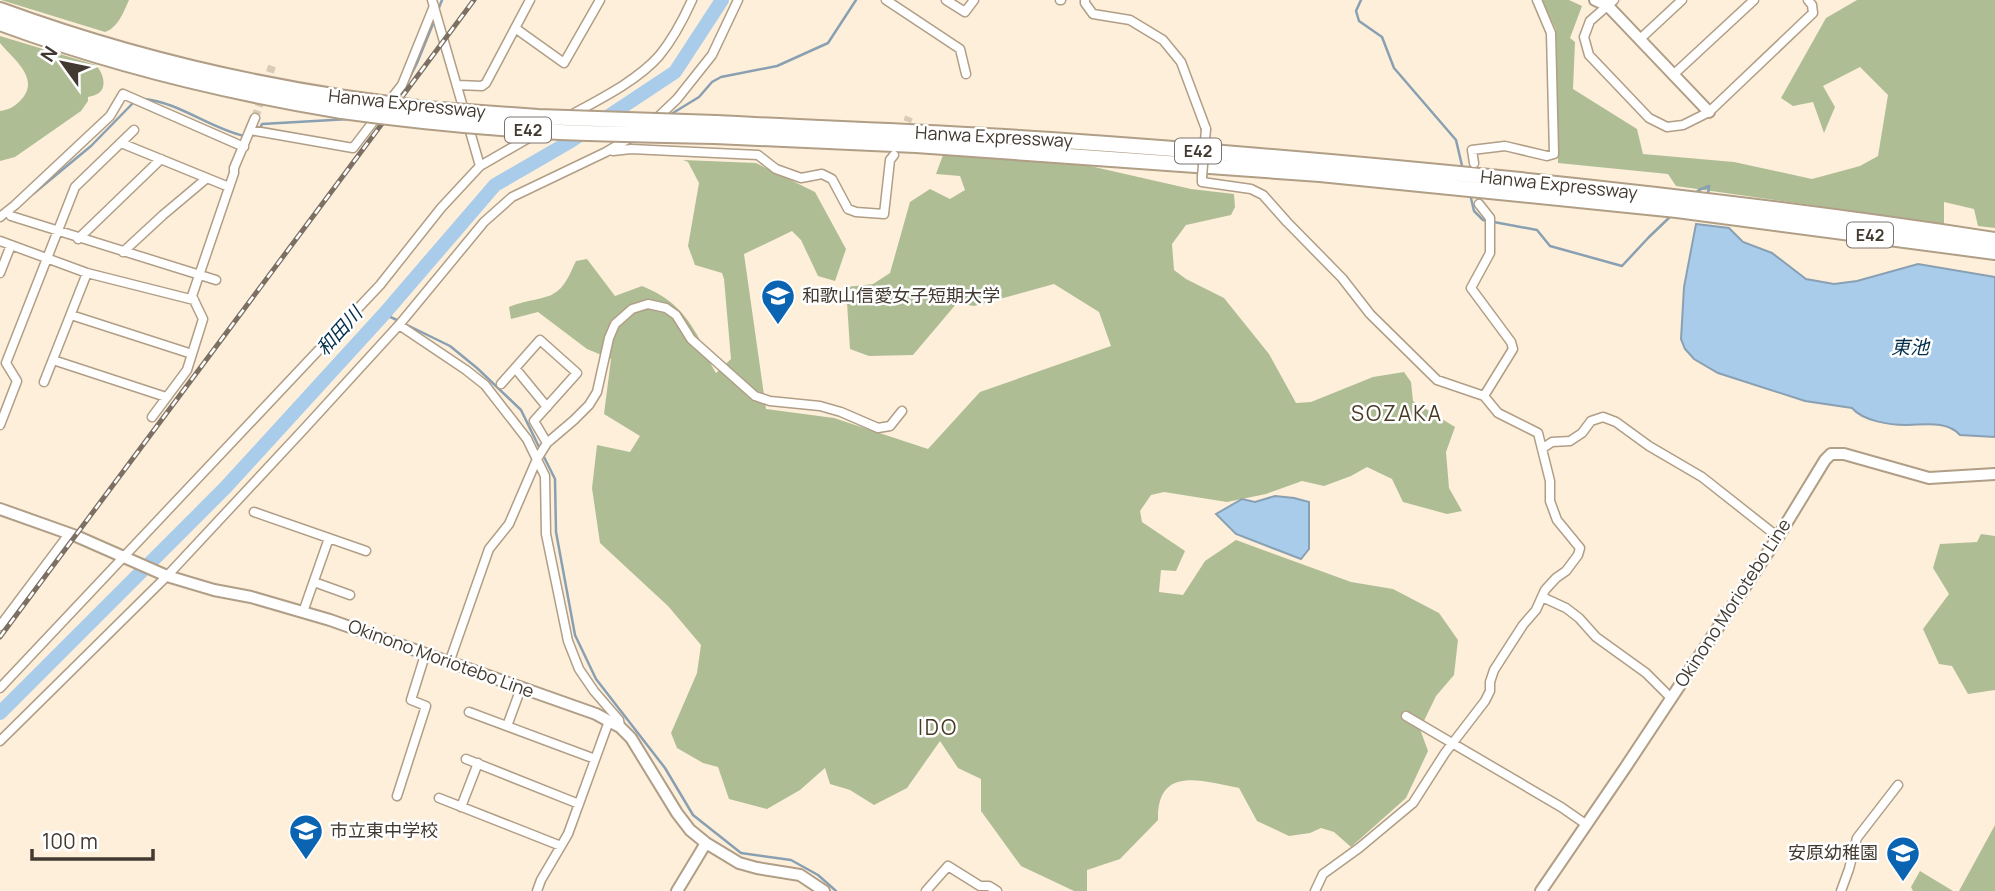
<svg xmlns="http://www.w3.org/2000/svg" width="1995" height="891" font-family="Manrope,'Noto Sans JP',sans-serif">
	<style>
		.forest { fill: #afbd95 }
		.water { fill: #a8ccea; stroke: #89a0b2; stroke-width: 2 }
		.lines { fill: none; stroke-linecap: round; stroke-linejoin: round }
		.stream { stroke: #89a0b2; stroke-width: 2.5 }
		.river { stroke: #a8ccea; stroke-width: 14 }
		.street-tunnel { stroke: #d8cbb8; stroke-width: 8; stroke-dasharray: 8 4; stroke-linecap: butt }
		.street-casing { stroke: #b09e86; stroke-width: 11 }
		.secondary-casing { stroke: #b09e86; stroke-width: 14 }
		.highway-casing { stroke: #b09e86; stroke-width: 18 }
		.street { stroke: #fff; stroke-width: 8 }
		.secondary { stroke: #fff; stroke-width: 10 }
		.highway { stroke: #fff; stroke-width: 14 }
		.rail-casing { stroke: #7b7063; stroke-width: 5 }
		.rail { stroke: #fff; stroke-width: 2.5; stroke-dasharray: 8; stroke-linecap: butt }
		.street-bridge-casing { stroke: #b09e86; stroke-width: 11; stroke-linecap: butt }
		.highway-bridge-casing { stroke: #b09e86; stroke-width: 18; stroke-linecap: butt }
		.street-bridge { stroke: #fff; stroke-width: 8 }
		.highway-bridge { stroke: #fff; stroke-width: 14 }
		.labels { text-anchor: middle; stroke-width: 5; stroke-linejoin: round; paint-order: stroke }
		.shield { fill: #fff; stroke: #7b756e; stroke-width: 2 }
		.shield-label { font-size: 16px; font-weight: bold; fill: #423a30 }
		.street-label { font-size: 18px; fill: #423a30; stroke: #fff }
		.poi-label { font-size: 18px; fill: #423a30; stroke: #fff; text-anchor: start }
		.water-label { font-size: 19px; font-style: italic; fill: #012d4a; stroke: #fff }
		.quarter-label { font-size: 21px; letter-spacing: 2px; fill: #4a3b25; stroke: #fff }
	</style>
	<rect width="100%" height="100%" fill="#feefda"/>
	<path class="forest" d="M1 0H129C124 11 118 28 105 32Z
		M1542 0H1569L1582 6 1570 38 1575 42 1573 89 1637 129 1643 154 1734 162 1812 179 1860 166 1878 156 1888 95 1860 67 1823 86 1835 107 1824 133 1813 102 1793 106 1781 98 1826 18 1857 0H1995V228L1978 226 1974 209 1944 202V224L1676 186 1668 174 1558 163 1556 30Z
		M0 36 96 65C102 72 108 85 99 93 96 95 92 96 88 97V101L81 111 15 157 0 161V111C8 110 14 107 20 101 42 79 13 59 0 43Z
		M943 155 1090 166 1191 189 1234 194 1235 207 1231 215 1186 225 1172 244 1174 270 1186 279 1224 298 1269 354 1296 403 1311 402 1373 377 1404 372 1411 382 1413 401 1455 427 1446 452 1449 488 1462 511 1447 514 1403 502 1392 479 1367 467 1351 476 1324 486 1302 481 1266 494 1227 502 1164 492 1151 495 1140 511 1142 522 1185 551 1176 571 1161 570 1159 592 1183 595 1205 561 1236 540 1351 582 1393 589 1439 613 1458 640 1454 675 1436 696 1420 729 1428 751 1406 798 1351 847 1334 832 1321 828 1310 833 1289 836 1257 821 1239 788C1202 781 1157 765 1158 820L1120 859 1087 870V891H1074L1021 866 981 811V779L958 768 940 741 907 788 874 805 850 790 830 784 825 768 800 790 767 809 729 799 718 767 703 763 677 748 671 733 697 673 701 645 668 606 600 543 592 488 597 445 630 452 640 436 604 414 611 359 587 349 538 312 511 319 509 307C522 301 545 299 553 294 565 288 570 273 576 261L587 259 615 296 642 286C667 296 682 309 696 333 704 346 708 361 716 373L731 359 724 279 722 273 695 265 688 246 699 183 688 162 683 160 756 163 815 192 846 249 835 281 818 276 801 240 792 231 744 254 766 409 834 418 928 449 980 392 1111 346 1099 312 1054 284 974 306 957 303 913 355 869 356 850 349 846 287 873 284 890 273 910 202 930 189 950 199 965 190 960 176 936 174Z
		M1981 534 1995 536V690L1968 694 1952 666 1939 664 1923 629 1949 594 1933 568 1940 544 1977 542Z
		M1995 825V891H1959Z
		M1920 871 1953 891H1913L1911 887Z"/>
	<path class="water" d="M1696 224 1729 228 1743 242 1772 253 1806 279 1834 284 1857 281 1918 264 1995 277V437L1960 435C1947 420 1923 425 1906 425 1890 425 1863 421 1852 408L1805 401 1718 373 1694 359 1685 349 1681 339 1684 287Z
		M1275 496 1294 498 1309 502V549L1301 559 1236 534 1216 514 1242 499 1255 502Z"/>
	<g class="lines">
		<path class="stream" d="M1361 0 1356 11 1359 21 1382 37 1394 68 1456 140 1463 170
			M438 10 442 0
			M143 99C179 102 209 128 244 136
			M399 99 417 63 435 19
			M668 116 699 97 712 82 721 77 777 66 828 43 856 0
			M259 130 262 124 350 119
			M33 194 91 146 134 102
			M1470 194 1474 211 1483 220 1537 230 1550 246 1622 266 1649 237 1672 215
			M1695 194 1699 190 1709 186 1708 195
			M384 314 399 321
			M405 324 450 346 477 368 521 410 540 449
			M543 455 555 479 556 532 575 635 596 679 665 768 693 815 741 853 791 860 818 875 836 891"/>
		<path class="river" d="M0 713 225 488 384 314 495 185 571 141 675 72 722 0"/>
		<path class="street-tunnel" d="M255 118 272 66
			M903 133 909 117"/>
		<g class="street-casing">
			<path id="street" d="M432 0 480 166
				M886 0 960 49 966 74
				M946 0 965 12 974 0
				M1060 0H1061
				M1085 0V3L1093 14 1130 20 1163 40 1181 62 1206 129
				M1614 0 1590 21 1584 37 1589 55 1649 118 1667 127 1683 125 1709 112 1813 13 1812 5 1808 0
				M515 28 564 63 600 0
				M1640 39 1682 0
				M1673 75 1754 0
				M457 85 482 86 486 83 530 0
				M387 104 402 85 434 6
				M569 116C598 100 637 81 659 56 673 39 683 20 692 0
				M655 120 677 99 712 55 738 0
				M250 130 353 148 379 114
				M121 143 229 187
				M613 151 631 149 758 155 776 169 801 178 822 174 832 179 848 209 856 212 884 214 890 160 894 155
				M1474 163 1472 150 1505 146 1547 156 1554 154 1551 33 1537 0
				M1202 177V182L1251 189 1263 195 1287 222 1342 278 1370 314 1437 380 1484 396 1498 413 1538 433 1550 481V501L1557 520 1580 548 1578 555 1566 571 1556 578 1545 590 1536 610 1523 625 1494 670 1490 682V691L1485 701 1445 753 1413 803 1359 848 1323 874 1315 891
				M1479 204 1490 218V253L1471 288 1511 342 1513 349 1484 396
				M11 216 216 280
				M0 217 15 205 110 116 123 94 244 147
				M78 239 161 159
				M0 241 87 273 194 300
				M123 252 163 215 207 178
				M0 273 11 245
				M71 315 192 354
				M399 325 466 370 485 385 527 439 545 476 546 534 568 641 579 669 594 691 619 720 620 727
				M53 360 166 397
				M515 368 547 407
				M44 382 87 273
				M501 384 540 340 577 373 534 421 547 443
				M152 417 187 370 203 319 192 296 234 173V168L255 118
				M0 425 17 381 6 363 75 187 134 130
				M1543 448 1552 442 1570 441 1582 433 1591 421 1603 417 1616 422 1649 446 1702 477 1778 537
				M254 512 366 551
				M314 582 350 595
				M1542 597 1566 608 1579 618 1596 637 1646 673 1671 698
				M303 612 329 538
				M0 626 69 534
				M449 663 489 549 509 524 537 459 547 443 574 420 589 405 597 392 609 338 615 324 632 309 648 304 666 308 676 315 691 339 755 396 770 401 820 406 841 412 878 428 890 426 902 411
				M0 688 380 285 441 208 480 166 539 132
				M469 712 595 759
				M1406 716 1561 807 1587 825
				M507 726 521 688
				M0 741 167 576 304 429 399 325 484 222 512 197 606 152 633 136
				M466 759 579 804
				M397 796 426 706 411 700 425 655
				M439 798 561 846
				M461 807 478 763
				M537 891 541 880 568 834 609 721
				M926 891 948 866 980 886H989L997 891
				M1841 891 1849 869 1857 838 1898 785"/>
		</g>
		<g class="secondary-casing">
			<path id="secondary" d="M1595 0 1608 6 1709 112
				M0 509 76 536 167 576 214 590 251 597 330 620 596 714 620 727 631 738 677 813 690 830 706 843 739 863 757 868 800 875 824 891
				M677 891 706 843
				M1541 891 1625 768 1778 537 1825 460 1831 454H1844L1929 478 1995 474"/>
		</g>
		<g class="highway-casing">
			<path id="highway" d="M0 10C112 51 227 80 345 98
				M0 23C111 64 225 92 342 111
				M716 123C827 129 939 132 1051 140 1367 162 1682 192 1995 240
				M715 136 916 145 1320 174 1677 210 1995 252"/>
		</g>
		<use href="#street" class="street"/>
		<use href="#secondary" class="secondary"/>
		<use href="#highway" class="highway"/>
		<g class="rail-casing">
			<path id="rail" d="M0 637 474 0"/>
		</g>
		<use href="#rail" class="rail"/>
		<g class="street-bridge-casing">
			<path id="street-bridge" d="M1202 177 1206 129"/>
		</g>
		<g class="highway-bridge-casing">
			<path id="highway-bridge" d="M345 98 426 109 538 117 716 123
				M342 111C414 121 487 128 560 132 611 134 663 135 715 136"/>
		</g>
		<use href="#street-bridge" class="street-bridge"/>
		<use href="#highway-bridge" class="highway-bridge"/>
	</g>
	<defs>
		<g id="university-pin" transform="scale(1.75)"><path d="M0 17L-7.5 6A9.5 9.5 0 1 1 7.5 6Z" fill="#0b64b2" stroke="#fff"/><path d="M0-5L7-2L0 1L-7-2ZM-4 1L0 2.5L4 1V4Q0 6-4 4Z" fill="#fff"/></g>
		<g id="school-pin" transform="scale(1.75)"><path d="M0 17L-7.5 6A9.5 9.5 0 1 1 7.5 6Z" fill="#0b64b2" stroke="#fff"/><path d="M0-5L7-2L0 1L-7-2ZM-4 1L0 2.5L4 1V4Q0 6-4 4Z" fill="#fff"/></g>
	</defs>
	<g fill-rule="evenodd">
		<use href="#university-pin" x="778" y="296"/>
		<use href="#school-pin" x="306" y="831"/>
		<use href="#school-pin" x="1903" y="853"/>
	</g>
	<g class="labels">
		<g class="shield">
			<rect x="505" y="117.5" width="46" height="25" rx="5"/>
			<rect x="1175" y="138.5" width="46" height="25" rx="5"/>
			<rect x="1847" y="222.5" width="46" height="25" rx="5"/>
		</g>
		<g class="shield-label">
			<text x="528" y="136">E42</text>
			<text x="1198" y="157">E42</text>
			<text x="1870" y="241">E42</text>
		</g>
		<g class="street-label">
			<text transform="translate(407 104) rotate(6)" y="6">Hanwa Expressway</text>
			<text transform="translate(994 137) rotate(3)" y="6">Hanwa Expressway</text>
			<text transform="translate(1559 185) rotate(6)" y="6">Hanwa Expressway</text>
			<text transform="translate(1733 603) rotate(-57)" y="6">Okinono Moriotebo Line</text>
			<text transform="translate(441 659) rotate(20)" y="6">Okinono Moriotebo Line</text>
		</g>
		<g class="poi-label">
			<text x="802" y="302">和歌山信愛女子短期大学</text>
			<text x="330" y="837">市立東中学校</text>
			<text x="1878" y="859" text-anchor="end">安原幼稚園</text>
		</g>
		<g class="water-label">
			<text transform="translate(339 331) rotate(-48)" y="7">和田川</text>
			<text x="1910" y="354">東池</text>
		</g>
		<g class="quarter-label">
			<text x="1397" y="421">SOZAKA</text>
			<text x="938" y="735">IDO</text>
		</g>
	</g>
	<g transform="translate(63 63) rotate(303)" stroke="#ffffff" stroke-width="5" paint-order="stroke">
	<path d="M0-5L12 26L0 18L-12 26Z" fill="#423a30"/>
	<text y="-10" font-size="19" font-weight="bold" text-anchor="middle" fill="#423a30">N</text>
	</g>
	<path d="M32 849v10h121v-10" fill="none" stroke="#423a30" stroke-width="3.5"/>
	<text x="42" y="849" font-size="21" fill="#423a30" stroke="#ffffff" stroke-width="5" paint-order="stroke">100 m</text>
</svg>
